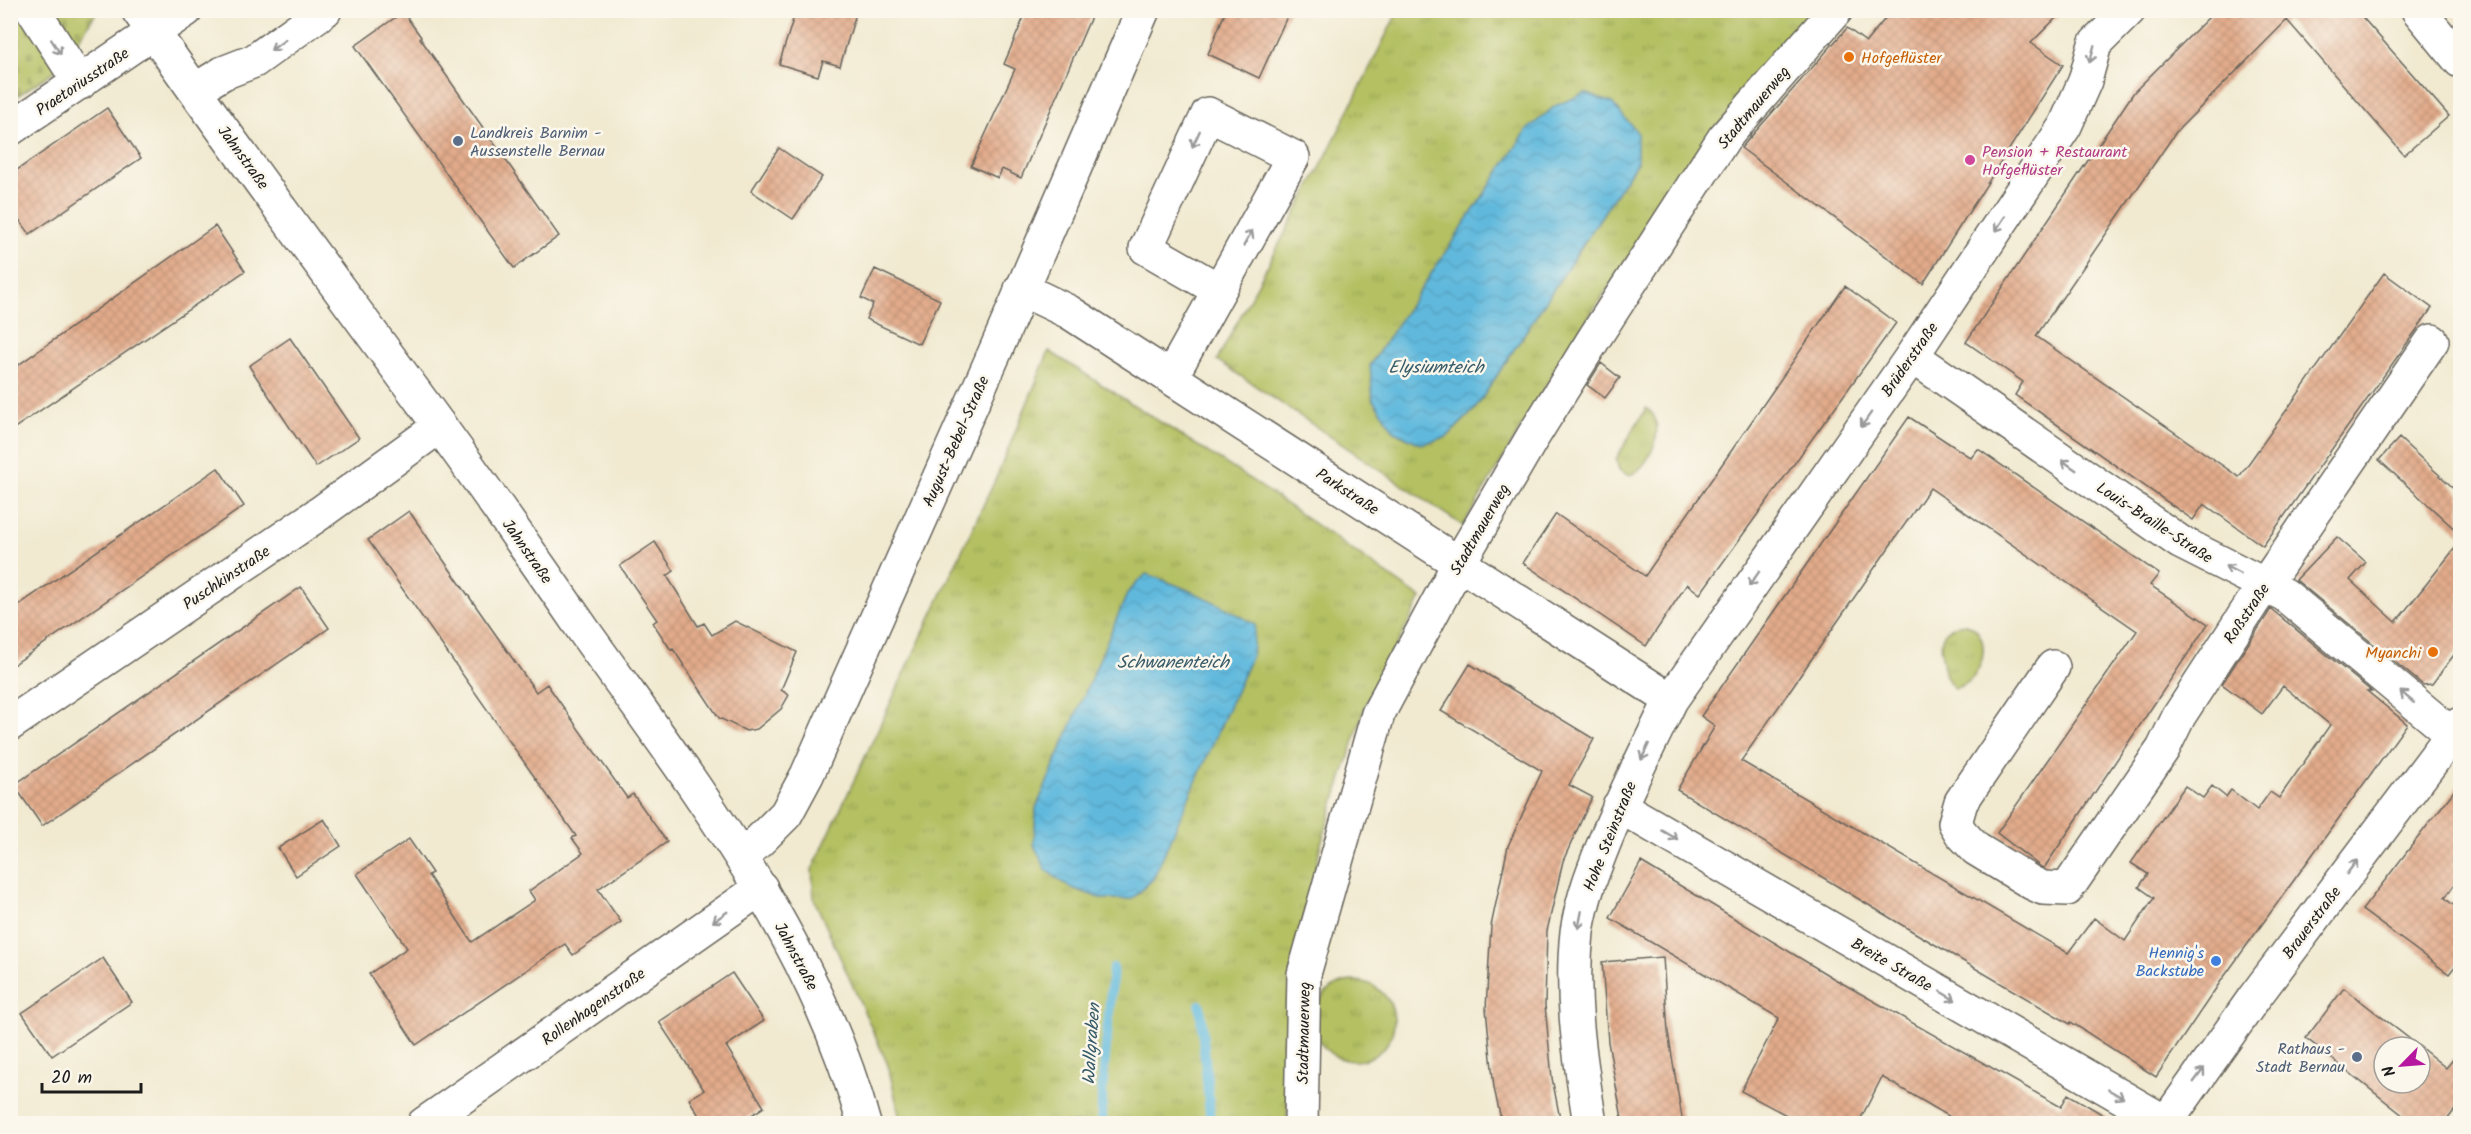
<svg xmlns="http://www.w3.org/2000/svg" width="2471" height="1134" font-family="Kalam,sans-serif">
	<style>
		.cemetery { fill: url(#cemetery-stones); stroke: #686e3f; stroke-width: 1.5 }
		.park { fill: url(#park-tufts); stroke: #686e3f; stroke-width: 1.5; fill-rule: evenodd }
		.water { fill: url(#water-waves); stroke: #3e6a7c; stroke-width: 1.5 }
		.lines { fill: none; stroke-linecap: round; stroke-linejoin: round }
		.stream { stroke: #60b9dd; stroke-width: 10 }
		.building { fill: url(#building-cross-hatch) }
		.minor-casing { stroke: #67645b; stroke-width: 36 }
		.major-casing { stroke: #67645b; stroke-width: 36 }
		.minor { stroke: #fff; stroke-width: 33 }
		.major { stroke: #fff; stroke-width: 33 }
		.oneway { stroke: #999 }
		.food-dot { fill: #e8710a; stroke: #fbf7ec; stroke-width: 2 }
		.service-dot { fill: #5c6f8a; stroke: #fbf7ec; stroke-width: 2 }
		.hotel-dot { fill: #d1479c; stroke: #fbf7ec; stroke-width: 2 }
		.shop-dot { fill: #3f7fe0; stroke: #fbf7ec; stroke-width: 2 }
		.labels { text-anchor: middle; stroke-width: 5; stroke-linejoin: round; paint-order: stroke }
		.food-label { font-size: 16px; fill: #c56008; stroke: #fbf7ec; text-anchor: start }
		.street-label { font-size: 16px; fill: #1c1c1c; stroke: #fbf7ec }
		.service-label { font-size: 16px; fill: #4e5e75; stroke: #fbf7ec; text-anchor: start }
		.hotel-label { font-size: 16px; fill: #b23c85; stroke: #fbf7ec; text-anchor: start }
		.shop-label { font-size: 16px; fill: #366cbe; stroke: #fbf7ec; text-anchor: end }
		.water-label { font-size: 18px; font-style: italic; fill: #375b69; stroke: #fbf7ec }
	</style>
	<defs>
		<pattern id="cemetery-stones" width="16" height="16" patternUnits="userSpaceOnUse" patternTransform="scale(1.5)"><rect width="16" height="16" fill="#b4c062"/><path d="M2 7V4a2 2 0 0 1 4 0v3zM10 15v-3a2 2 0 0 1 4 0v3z" fill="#9aa454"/></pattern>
		<pattern id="park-tufts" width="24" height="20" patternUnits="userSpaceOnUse" patternTransform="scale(1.5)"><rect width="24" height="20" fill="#b4c062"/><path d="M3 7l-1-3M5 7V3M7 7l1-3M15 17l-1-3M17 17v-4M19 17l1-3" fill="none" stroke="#9aa454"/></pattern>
		<pattern id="water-waves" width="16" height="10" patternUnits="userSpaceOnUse" patternTransform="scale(1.5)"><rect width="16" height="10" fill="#60b9dd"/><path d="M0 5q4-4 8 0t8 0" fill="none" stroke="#539ebd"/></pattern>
		<pattern id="building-cross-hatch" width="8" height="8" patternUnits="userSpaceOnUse" patternTransform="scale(1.5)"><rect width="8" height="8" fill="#e2ab8b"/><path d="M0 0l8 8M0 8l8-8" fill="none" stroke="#c19377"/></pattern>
	</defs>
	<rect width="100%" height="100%" fill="#fbf7ec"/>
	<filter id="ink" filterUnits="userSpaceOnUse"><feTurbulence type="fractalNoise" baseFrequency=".0167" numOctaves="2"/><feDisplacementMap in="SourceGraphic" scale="12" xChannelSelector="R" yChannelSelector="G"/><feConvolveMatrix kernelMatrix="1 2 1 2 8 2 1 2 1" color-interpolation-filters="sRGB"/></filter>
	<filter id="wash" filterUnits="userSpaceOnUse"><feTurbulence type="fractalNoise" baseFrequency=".008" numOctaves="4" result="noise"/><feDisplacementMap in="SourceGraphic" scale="24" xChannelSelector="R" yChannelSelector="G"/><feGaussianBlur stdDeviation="1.35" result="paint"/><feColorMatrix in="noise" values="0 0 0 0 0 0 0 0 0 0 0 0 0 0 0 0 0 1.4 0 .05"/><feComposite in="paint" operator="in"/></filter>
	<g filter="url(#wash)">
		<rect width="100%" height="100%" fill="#f1ead1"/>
		<path class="cemetery" d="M11 11H95L96 13 61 67 11 100Z"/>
		<path class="park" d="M1585 10 1594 15 1598 10 1817 11 1714 130 1571 343 1463 526 1217 360 1321 166 1398 11ZM1637 162 1475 409 1447 437 1421 444 1394 431Z
			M1049 351 1253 481 1421 598 1365 706 1321 844 1291 972 1287 1123H901L888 1065 814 899 812 870 996 478Z
			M1646 408C1670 422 1649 472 1628 475L1619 470 1616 459Z
			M1966 624C1997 634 1982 685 1954 688 1946 680 1945 673 1943 662 1939 640 1940 626 1966 624Z
			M1314 1021a40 40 0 1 1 80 0a40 40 0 1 1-80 0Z"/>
		<path class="water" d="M1585 93 1612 103 1637 132V162L1475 409 1447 437 1421 444 1394 431 1373 400 1370 365 1527 130 1555 106Z
			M1146 574C1184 587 1221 603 1255 625L1252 655 1153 879 1132 899H1103L1069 887 1046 870 1034 845 1036 808 1128 592Z"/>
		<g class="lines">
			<path class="stream" d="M1200 1005 1211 1124
				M1102 1124V1092L1113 968"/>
		</g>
		<g id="blocks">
			<path class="building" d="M796 10H857L840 66 823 61 818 76 779 64Z
				M1027 10H1094L1021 178 1002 169 998 178 971 166 1015 69 1004 64Z
				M1226 10H1290L1259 78 1208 54Z
				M1892 10H2064L2031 43 2063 65 1923 284 1741 148 1847 28 1866 42Z
				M2216 10H2356L2449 116 2404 155 2287 20 2176 132 2036 336 2239 477 2384 273 2432 308 2263 546 2204 504 2193 520 2015 395 2023 382 1966 342 2134 92Z
				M403 12 421 37 420 38 559 236 514 268 355 46Z
				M107 108 141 158 30 234 10 208V175Z
				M779 148 822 177 793 219 751 191Z
				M215 226 245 271 10 431V371Z
				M875 269 940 300 919 344 866 319 873 304 861 298Z
				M1845 286 1896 323 1700 594 1687 584 1646 646 1523 563 1556 514 1645 576Z
				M290 338 359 438 316 467 249 366Z
				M1601 363 1620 378 1605 398 1587 385Z
				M1909 417 1971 458 1978 449 2159 574 2150 585 2208 624 2044 868 2041 867 1997 833 2137 631 1930 488 1741 761 2068 953 2094 918 2125 941 2154 898 2139 887 2148 874 2131 863 2185 786 2203 798 2212 786 2226 797 2231 790 2257 810 2270 792 2279 798 2330 725 2283 686 2262 714 2222 684 2271 609 2371 691H2367L2407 724 2221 981 2156 1077 2071 1022 2070 1024 1917 934 1677 790 1715 726 1701 716Z
				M2399 438 2460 494V534L2379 460Z
				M218 468 244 506 10 667V611Z
				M409 511 536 692 547 684 627 798 633 794 667 842 598 889 621 922 573 955 565 944 416 1045 369 974 407 948 357 874 409 839 432 873 428 875 472 942 535 900 529 891 583 853 572 838 576 836 368 540Z
				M2337 537 2366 562 2350 580 2396 622 2460 542V647L2432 684 2423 685 2296 580Z
				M655 542 674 571 667 576 698 626 704 623 712 635 735 621 797 652 781 690 789 695 781 709 757 729 746 731 719 718 673 649 671 650 653 623 657 620 620 566Z
				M301 587 329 628 42 826 14 785Z
				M1470 664 1594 739 1569 785 1592 797 1563 861 1547 931 1545 1005 1552 1078 1561 1124H1502L1494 1088 1486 1009 1491 926 1508 846 1542 771 1441 711Z
				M2460 783V877L2445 898 2460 911V960L2449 974 2362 910Z
				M324 819 341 846 296 876 278 848Z
				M1641 862 1833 978 2061 1107 2068 1094 2119 1124H1962L1882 1077 1858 1124H1803L1741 1091 1779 1018 1610 918Z
				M1663 957 1668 1032 1683 1124H1623L1608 1042 1602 962Z
				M103 958 132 1002 52 1056 22 1013Z
				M732 973 764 1021 726 1046 764 1107 738 1124H704L689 1099 704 1090 659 1022Z
				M2344 988 2420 1047H2384V1083H2420V1047L2446 1068 2460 1051V1103L2444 1124H2414L2306 1038Z"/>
		</g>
	</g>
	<g filter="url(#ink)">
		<use href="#blocks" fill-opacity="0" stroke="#67645b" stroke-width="1.5"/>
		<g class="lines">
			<g class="minor-casing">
				<path id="minor" d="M33 10 80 83
					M2418 10 2460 61
					M195 90 223 73 254 61 325 10
					M10 129 186 10
					M1021 289 1069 312 1671 700
					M1912 356 2180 542 2285 595 2452 734
					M1171 377 1293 157 1208 114 1146 248 1219 290
					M2053 667 1961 802 1955 823 1961 833 1976 849 2032 883 2043 888 2067 889 2163 749 2179 716 2251 605 2432 341
					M10 724 320 513 440 426
					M1619 806 2165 1122
					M424 1124 761 888
					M1301 1124 1304 974 1378 714 1459 563 1532 438 1595 337 1724 138 1836 10
					M1590 1124C1580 1060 1570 996 1577 932 1582 898 1594 868 1607 836 1626 790 1649 745 1671 700L1912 356 2065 126 2085 81 2095 44 2129 10
					M2165 1124 2254 998 2460 724"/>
			</g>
			<g class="major-casing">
				<path id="major" d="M138 10C236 152 340 289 441 428 490 495 537 563 584 631 694 786 813 937 864 1124
					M741 855 758 842 786 814 807 775 995 352 1143 10"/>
			</g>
			<use href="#minor" class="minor"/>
			<use href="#major" class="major"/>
		</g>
		<defs><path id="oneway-shaft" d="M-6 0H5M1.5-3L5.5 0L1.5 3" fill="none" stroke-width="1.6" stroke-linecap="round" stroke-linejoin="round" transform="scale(1.5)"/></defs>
		<g class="oneway">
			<use href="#oneway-shaft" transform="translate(278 45) rotate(144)"/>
			<use href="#oneway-shaft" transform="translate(56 47) rotate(57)"/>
			<use href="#oneway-shaft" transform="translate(2092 54) rotate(105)"/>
			<use href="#oneway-shaft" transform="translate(1196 139) rotate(115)"/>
			<use href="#oneway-shaft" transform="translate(2000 224) rotate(124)"/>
			<use href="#oneway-shaft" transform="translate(1248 238) rotate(-61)"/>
			<use href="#oneway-shaft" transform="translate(1866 420) rotate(125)"/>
			<use href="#oneway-shaft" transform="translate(2069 465) rotate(-145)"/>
			<use href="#oneway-shaft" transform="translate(2233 570) rotate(-152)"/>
			<use href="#oneway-shaft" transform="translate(1754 579) rotate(125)"/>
			<use href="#oneway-shaft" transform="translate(2407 697) rotate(-140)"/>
			<use href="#oneway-shaft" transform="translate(1645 752) rotate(115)"/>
			<use href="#oneway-shaft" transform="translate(1670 835) rotate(30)"/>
			<use href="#oneway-shaft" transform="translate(2352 867) rotate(-53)"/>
			<use href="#oneway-shaft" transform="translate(720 917) rotate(145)"/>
			<use href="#oneway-shaft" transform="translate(1580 920) rotate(101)"/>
			<use href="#oneway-shaft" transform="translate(1948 996) rotate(30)"/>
			<use href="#oneway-shaft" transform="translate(2199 1075) rotate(-54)"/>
			<use href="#oneway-shaft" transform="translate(2116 1094) rotate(30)"/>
		</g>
	</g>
	<g class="food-dot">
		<circle cx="1849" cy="57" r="6"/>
		<circle cx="2433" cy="652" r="6"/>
	</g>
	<g class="service-dot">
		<circle cx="458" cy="141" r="6"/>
		<circle cx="2357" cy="1057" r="6"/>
	</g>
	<circle class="hotel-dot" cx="1970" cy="160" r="6"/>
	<circle class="shop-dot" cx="2216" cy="961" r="6"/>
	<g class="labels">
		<g class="food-label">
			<text x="1861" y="63">Hofgeflüster</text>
			<text x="2421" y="658" text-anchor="end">Myanchi</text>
		</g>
		<g class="street-label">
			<text transform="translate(82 81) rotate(-34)" y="6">Praetoriusstraße</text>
			<text transform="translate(1753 107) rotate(-50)" y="6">Stadtmauerweg</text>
			<text transform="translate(244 157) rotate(54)" y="6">Jahnstraße</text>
			<text transform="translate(1909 359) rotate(-55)" y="6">Brüderstraße</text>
			<text transform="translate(955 441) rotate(-66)" y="6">August-Bebel-Straße</text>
			<text transform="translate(1348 491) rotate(33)" y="6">Parkstraße</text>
			<text transform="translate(2155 522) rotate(33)" y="6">Louis-Braille-Straße</text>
			<text transform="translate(1479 529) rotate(-60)" y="6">Stadtmauerweg</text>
			<text transform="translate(528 551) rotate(55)" y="6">Jahnstraße</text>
			<text transform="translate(226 577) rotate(-34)" y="6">Puschkinstraße</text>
			<text transform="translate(2246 613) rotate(-56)" y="6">Roßstraße</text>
			<text transform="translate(1609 836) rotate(-68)" y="6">Hohe Steinstraße</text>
			<text transform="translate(2311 922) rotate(-53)" y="6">Brauerstraße</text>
			<text transform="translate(797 956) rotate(62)" y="6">Jahnstraße</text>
			<text transform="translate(1892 964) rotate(30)" y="6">Breite Straße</text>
			<text transform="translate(593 1006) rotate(-35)" y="6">Rollenhagenstraße</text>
			<text transform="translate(1303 1033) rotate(-89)" y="6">Stadtmauerweg</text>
		</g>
		<g class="service-label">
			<text x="470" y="138">Landkreis Barnim -<tspan x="470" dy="18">Aussenstelle Bernau</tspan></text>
			<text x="2345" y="1054" text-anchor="end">Rathaus -<tspan x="2345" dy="18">Stadt Bernau</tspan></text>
		</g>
		<g class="hotel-label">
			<text x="1982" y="157">Pension + Restaurant<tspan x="1982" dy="18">Hofgeflüster</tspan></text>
		</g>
		<g class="shop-label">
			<text x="2204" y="958">Hennig's<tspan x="2204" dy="18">Backstube</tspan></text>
		</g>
		<g class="water-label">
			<text x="1436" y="373">Elysiumteich</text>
			<text x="1173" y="668">Schwanenteich</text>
			<text transform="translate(1091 1044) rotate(-86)" y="6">Wallgraben</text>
		</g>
	</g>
	<rect width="2471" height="1134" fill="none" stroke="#fbf7ec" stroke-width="36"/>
	<g transform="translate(2402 1065) rotate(245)"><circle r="28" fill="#fbf7ec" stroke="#a29f99" stroke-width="1.5"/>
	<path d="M0-4.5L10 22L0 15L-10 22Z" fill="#b5179e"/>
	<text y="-9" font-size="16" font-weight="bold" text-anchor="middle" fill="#1c1c1c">N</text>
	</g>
	<path d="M42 1083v9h99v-9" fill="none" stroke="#1c1c1c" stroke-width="3"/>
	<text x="51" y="1083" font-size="18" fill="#1c1c1c" stroke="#fbf7ec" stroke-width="4.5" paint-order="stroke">20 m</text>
</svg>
